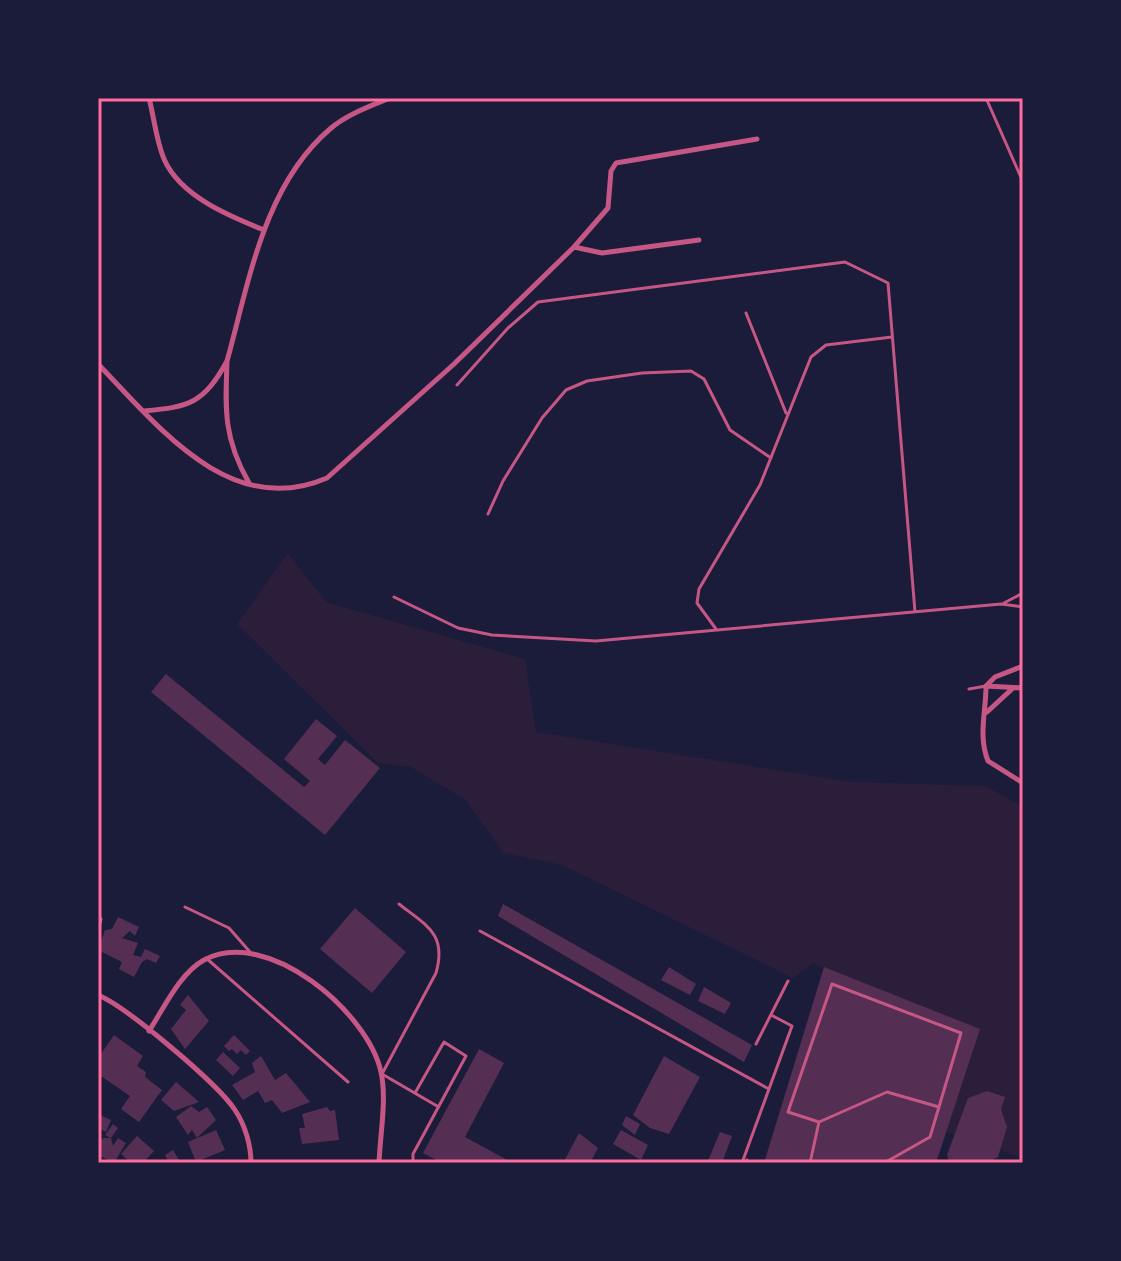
<svg xmlns="http://www.w3.org/2000/svg" width="1121" height="1261" font-family="'PT Sans Narrow',sans-serif">
	<style>
		.green { fill: #2a1e3b }
		.building { fill: #542f53 }
		.lines { fill: none; stroke-linecap: round; stroke-linejoin: round }
		.service { stroke: #c65784; stroke-width: 3 }
		.minor { stroke: #c65784; stroke-width: 5 }
		.neatline { fill: none; stroke: #ff6b9d; stroke-width: 3 }
	</style>
	<rect width="100%" height="100%" fill="#1b1b3a"/>
	<path class="green" d="M288 553 326 602 525 659 536 732 853 782 986 786 1023 807V1158L946 1132 965 1028 813 963 793 978 562 865 503 853 466 800 411 767 378 763 237 624Z"/>
	<path class="building" d="M166 674 304 787 310 781 284 759 316 719 337 736 318 759 325 765 345 740 380 768 325 835 151 692Z
		M503 904 752 1045 744 1062 498 916Z
		M355 908 406 952 372 993 320 949Z
		M118 917 139 927 135 936 130 931 122 938 138 943 133 955 141 957 145 949 160 956 156 963 147 959 142 962 134 977 119 969 122 962 98 950 105 930 112 929Z
		M669 967 696 984 690 995 661 980Z
		M824 967 980 1029 936 1163H764Z
		M704 987 731 1003 725 1014 698 1001Z
		M188 995 209 1021 185 1049 171 1029 186 1010 180 1005Z
		M114 1035 143 1056 137 1066 146 1072 145 1077 162 1090 139 1122 121 1109 130 1096 98 1074V1058Z
		M234 1035 250 1051 246 1055 241 1050 237 1054 232 1049 229 1051 224 1046Z
		M479 1049 504 1063 465 1137 513 1163H442L423 1153Z
		M223 1052 240 1068 233 1076 216 1060Z
		M261 1056 275 1080 286 1073 310 1102 282 1113 272 1100 265 1103 258 1091 243 1100 232 1085 255 1072 252 1063Z
		M664 1056 700 1077 669 1134 650 1128 633 1115Z
		M176 1082 199 1102 174 1111 161 1100Z
		M987 1091 1005 1097 1001 1109 1007 1127 998 1157 987 1163H950L947 1155 968 1098Z
		M191 1106 199 1112 207 1107 216 1120 197 1138 192 1130 188 1135 176 1117Z
		M327 1107 330 1111 335 1110 339 1140 302 1144 299 1128H305L302 1114Z
		M98 1114 111 1120 106 1132 98 1128Z
		M626 1116 640 1124 635 1135 622 1125Z
		M113 1124 118 1128 111 1138 105 1135Z
		M216 1130 225 1150 196 1162 188 1142Z
		M621 1130 648 1145 641 1160 613 1144Z
		M720 1132 732 1136 722 1163H707Z
		M579 1133 598 1148 590 1163H563Z
		M137 1136 154 1151 143 1163H131L121 1154Z
		M103 1138H111L113 1146 118 1138 126 1143 114 1163 98 1155V1144Z
		M173 1150 181 1163H169L165 1155Z"/>
	<g class="lines">
		<path class="service" d="M986 98 1023 182
			M746 313 786 413
			M457 385 508 328 538 302 845 262 888 283 915 612
			M488 514 503 481 542 418 566 390 587 381 642 373 691 371 704 379 730 430 771 458
			M394 597 458 628 492 635 596 641 1001 604 1023 607
			M1004 603 1023 593
			M716 629 697 603 699 589 760 485 811 357 826 345 892 337
			M969 689 986 686
			M399 904C427 926 447 934 436 973L382 1074 437 1106
			M185 907 229 928 250 952
			M98 917 101 919 98 931
			M480 931 769 1089
			M206 958 348 1082
			M756 1044 788 981
			M413 1163V1154L466 1056 444 1042 415 1093
			M742 1163 792 1026 771 1015
			M746 1163 747 1160
			M810 1163 819 1122
			M884 1163 930 1137 961 1033 832 984 788 1112 819 1122 887 1092 939 1107"/>
		<path class="minor" d="M149 98C154 117 156 140 164 159 180 196 229 216 264 230
			M574 247 602 253 699 240
			M227 362C225 412 224 439 249 483
			M98 364C158 426 230 520 327 478L454 364 574 247 608 208 611 171 616 163 757 139
			M144 411C190 407 204 403 227 361 249 282 264 185 330 129 346 115 370 106 390 98
			M1023 666 995 677 986 686C986 712 978 736 988 761L1023 783
			M986 686 1023 688
			M987 712 1012 689
			M98 995C127 1007 218 1084 235 1110 245 1125 251 1145 251 1163
			M149 1031C164 1008 180 973 204 960 267 926 368 1012 381 1072 387 1099 380 1135 379 1163"/>
	</g>
	<rect width="1121" height="1261" fill="none" stroke="#1b1b3a" stroke-width="200"/>
	<rect x="100" y="100" width="921" height="1061" class="neatline"/>
</svg>
